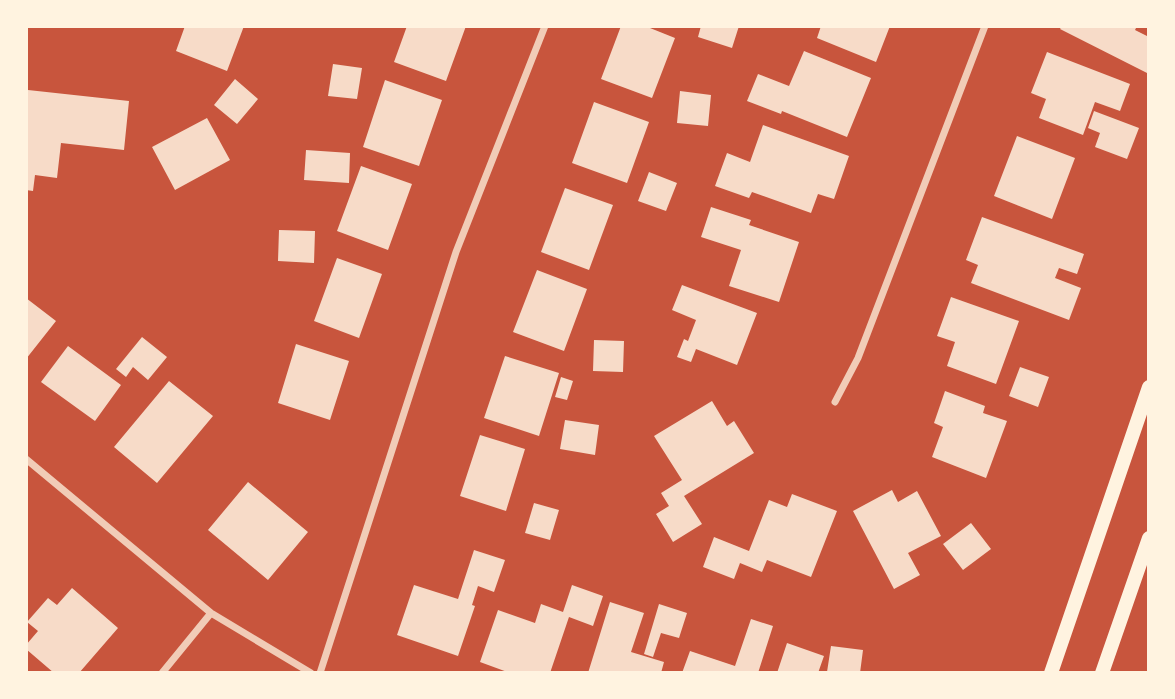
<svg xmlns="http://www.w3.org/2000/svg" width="1175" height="699" font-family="Manrope,sans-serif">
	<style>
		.building { fill: #f7dbc8 }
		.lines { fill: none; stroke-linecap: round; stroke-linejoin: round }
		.minor { stroke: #f1ccb7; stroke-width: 7 }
		.secondary { stroke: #fff3e0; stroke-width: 14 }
	</style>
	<rect width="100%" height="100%" fill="#c8553d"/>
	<path class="building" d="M185 26H244L227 71 176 51Z
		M407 26H466L446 81 394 62Z
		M621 26H645L675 38 652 98 601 79Z
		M701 26H739L732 48 698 37Z
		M821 26H890L876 62 817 38Z
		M1062 26H1137L1135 30 1149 37V74L1060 29Z
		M804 51 871 78 847 137 782 111 781 114 747 101 758 74 789 86Z
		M1047 52 1130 84 1120 111 1095 102 1083 135 1039 118 1046 99 1031 93Z
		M333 64 362 68 357 99 328 96Z
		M235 79 258 99 237 124 214 105Z
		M385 80 442 100 419 166 363 147Z
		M28 90 129 101 124 150 61 143 57 178 35 175 33 191 26 190Z
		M680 91 711 95 708 126 677 123Z
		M594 102 649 122 627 183 572 163Z
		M1094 111 1139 128 1127 159 1095 147 1100 133 1088 128Z
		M207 118 230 160 175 190 152 147Z
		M763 125 849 156 834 199 818 194 811 213 752 192 749 198 715 186 727 153 750 162Z
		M1017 136 1075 158 1052 219 994 196Z
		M306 150 350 153 349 183 304 180Z
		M361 166 412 184 388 250 337 231Z
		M649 172 677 183 666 211 638 201Z
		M565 188 613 205 589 270 541 252Z
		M711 207 751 220 749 225 799 242 779 302 729 286 741 250 701 237Z
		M982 217 1084 254 1077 274 1059 268 1055 278 1081 288 1069 320 971 283 978 265 966 260Z
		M279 230 315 231 314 263 278 261Z
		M337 258 382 274 359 338 314 321Z
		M537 270 587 289 564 351 513 332Z
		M682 285 757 313 737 365 696 349 691 362 677 357 684 339 688 341 696 320 672 310Z
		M951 297 1019 321 996 384 947 366 955 342 937 336Z
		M26 298 56 321 26 359Z
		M142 337 167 357 148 380 133 367 126 377 116 369Z
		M594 340 624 341 623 372 593 371Z
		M296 344 349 361 330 420 278 403Z
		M68 346 121 385 95 421 41 382Z
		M505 356 559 373 539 436 484 418Z
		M1020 367 1049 377 1038 407 1009 396Z
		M561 377 573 381 567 400 555 397Z
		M169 381 213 416 157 483 114 447Z
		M945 391 985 406 983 413 1007 421 986 478 932 457 943 427 934 423Z
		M712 401 727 426 734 421 754 453 684 496 702 524 673 542 656 514 669 506 661 493 682 480 654 436Z
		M565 420 599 425 595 455 560 449Z
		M480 435 525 449 506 511 460 496Z
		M248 482 308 532 268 580 208 530Z
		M892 490 898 502 917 491 941 536 908 553 920 575 894 589 853 511Z
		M792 494 837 511 811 577 767 560 762 572 740 563 734 579 703 567 714 537 749 551 769 500 787 507Z
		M534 503 559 510 550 540 525 533Z
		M971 523 991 549 963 570 943 544Z
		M474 550 505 560 494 592 478 586 472 605 475 606 458 656 397 635 414 585 458 599Z
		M572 585 603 596 593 626 569 617 550 673H510L480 662 498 610 535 623 541 604 563 612Z
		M72 588 118 628 79 673H54L26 649V645L38 631 27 622 48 598 57 605Z
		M610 602 644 613 631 652 664 662 661 673H588Z
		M659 604 687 613 679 638 661 633 653 657 644 654Z
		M751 619 773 626 758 673H682L690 651 735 666Z
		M787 643 824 656 818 673H777Z
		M831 646 863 650 860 673 827 672Z"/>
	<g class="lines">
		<path class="minor" d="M835 402 858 358 985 26
			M26 459 211 613 311 673
			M162 673 211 613
			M320 673 456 252 545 26"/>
		<path class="secondary" d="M1051 673 1149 387
			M1102 673 1149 538"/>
	</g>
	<rect width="1175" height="699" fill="none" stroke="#fff3e0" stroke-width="56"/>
</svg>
